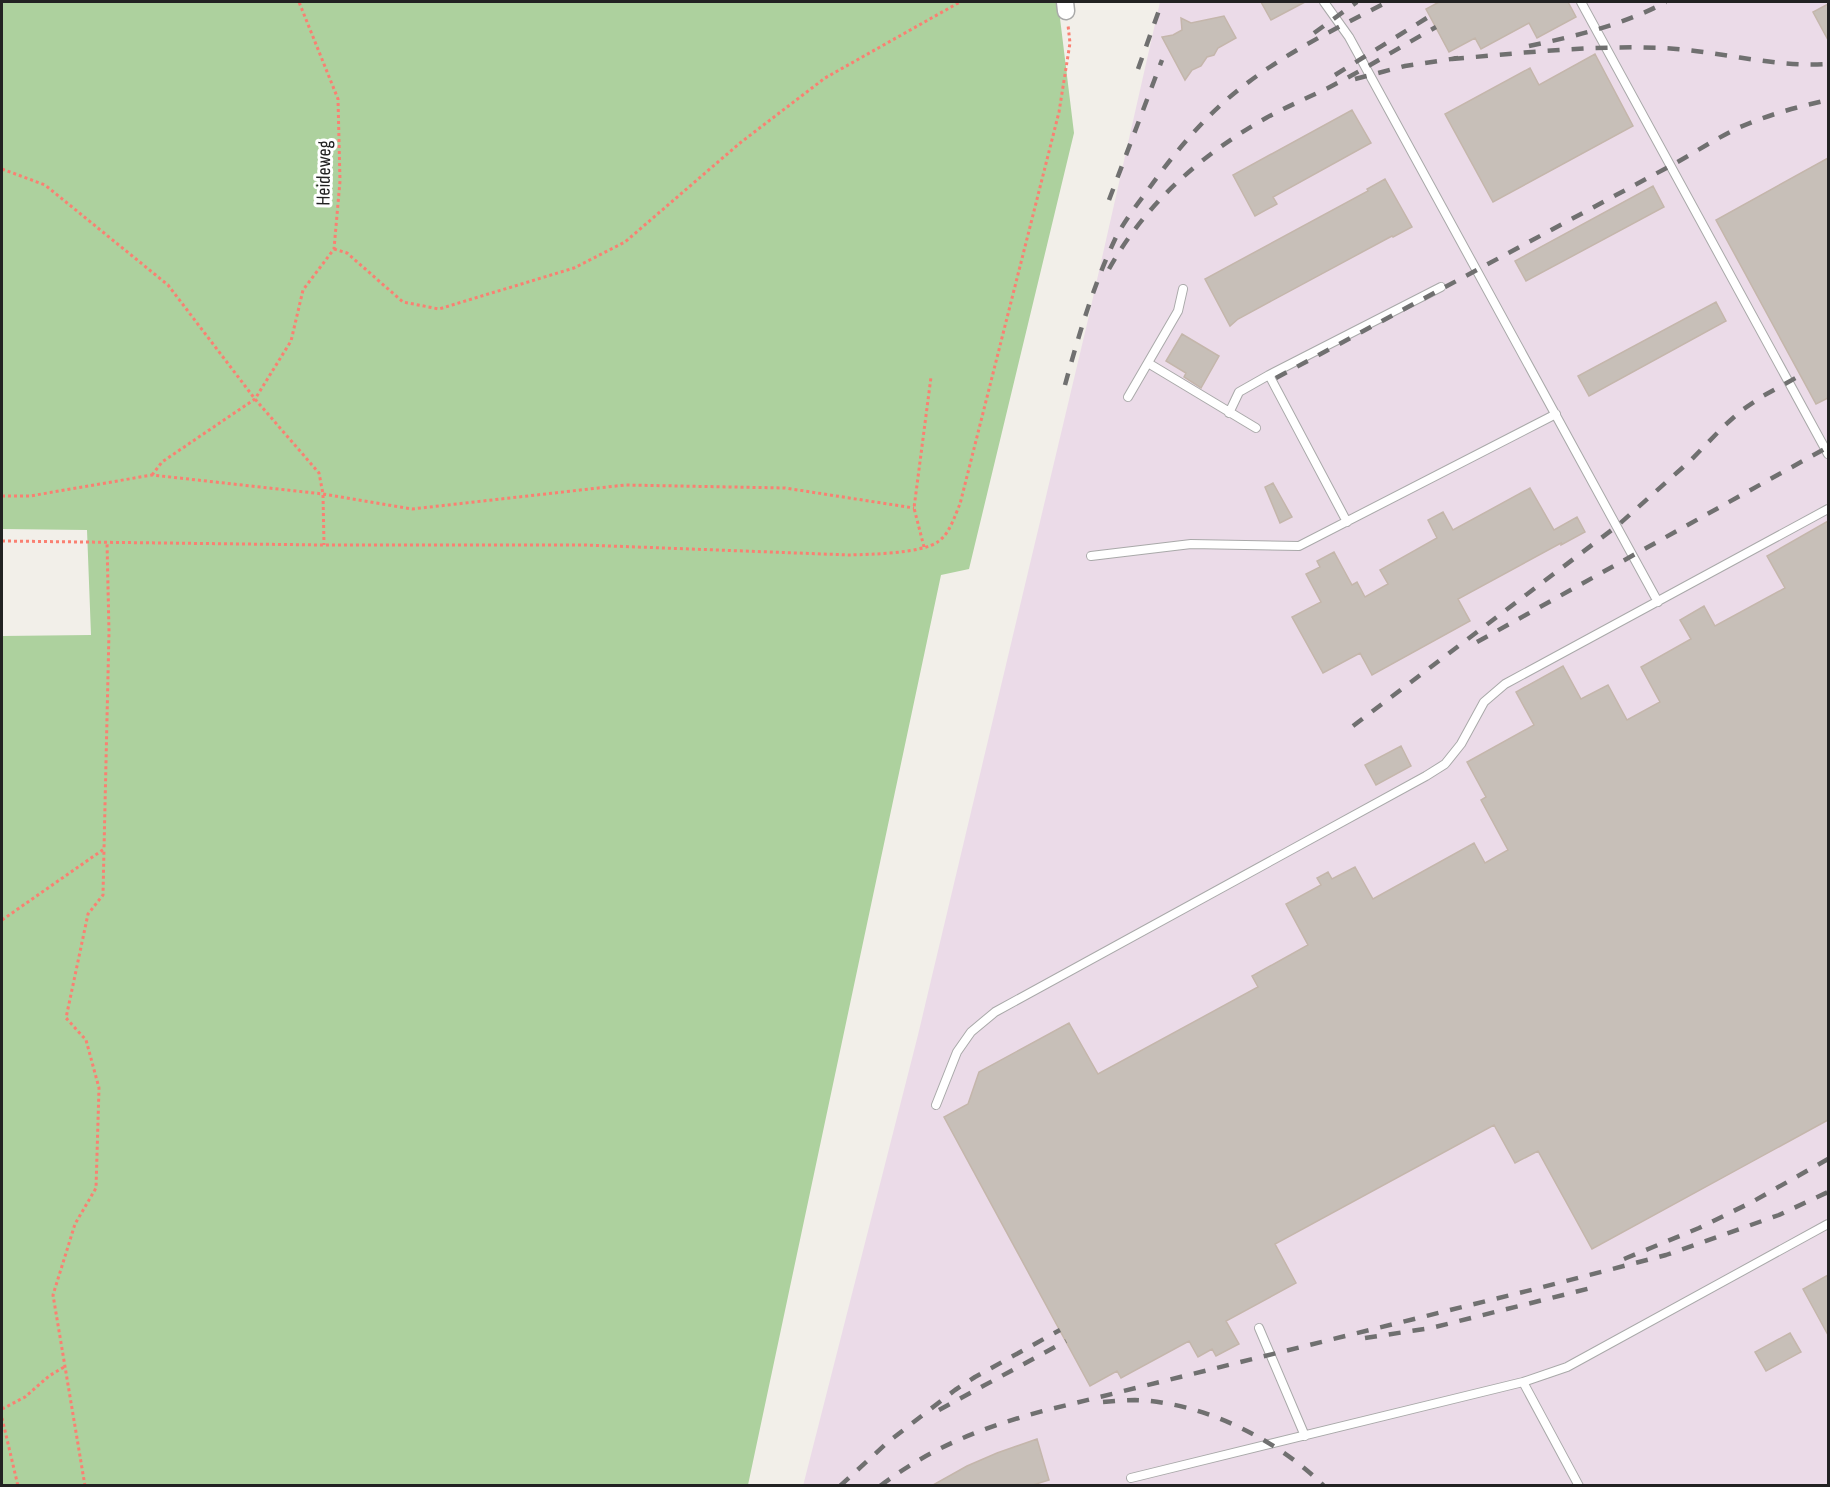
<svg xmlns="http://www.w3.org/2000/svg" width="1830" height="1487" font-family="'Sofia Sans Condensed',sans-serif">
	<style>
		.industrial { fill: #ebdbe8 }
		.forest { fill: #add19e }
		.building { fill: #c7bfb8; stroke: #c4b6ab; stroke-width: 1.5 }
		.lines { fill: none; stroke-linecap: round; stroke-linejoin: round }
		.lane-casing { stroke: #a9a9a9; stroke-width: 10 }
		.street-casing { stroke: #a9a9a9; stroke-width: 19 }
		.path { stroke: #fa8072; stroke-width: 3; stroke-dasharray: 3 3; stroke-linecap: butt }
		.lane { stroke: #fff; stroke-width: 8 }
		.street { stroke: #fff; stroke-width: 16 }
		.rail { stroke: #707070; stroke-width: 4.5; stroke-dasharray: 12 12; stroke-linecap: butt }
		.labels { text-anchor: middle; stroke-width: 6; stroke-linejoin: round; paint-order: stroke }
		.street-label { font-size: 20px; fill: #222; stroke: #fff }
	</style>
	<rect width="100%" height="100%" fill="#f2efe9"/>
	<path class="industrial" d="M1160 2H1828V1485L803 1486 918 1035 1087 324Z"/>
	<path class="forest" d="M2 2H1058L1074 133 969 569 941 575 748 1485H2V636L91 635 87 530 2 529Z"/>
	<path class="building" d="M1261 2H1305L1271 20Z
		M1439 2H1568L1576 17 1537 38 1529 23 1481 49 1475 38 1449 52 1426 9Z
		M1828 4V40L1813 12Z
		M1224 16 1236 38 1218 48 1214 55 1207 57 1201 66 1192 70 1185 80 1162 37 1173 35 1182 30 1181 18 1191 23Z
		M1595 54 1633 126 1493 202 1445 114 1530 68 1539 85Z
		M1352 110 1371 143 1273 197 1277 204 1255 216 1233 175Z
		M1828 158V398L1816 404 1716 220Z
		M1385 179 1412 227 1393 237 1392 236 1238 319 1230 326 1205 279 1368 191 1367 189Z
		M1653 186 1664 207 1526 281 1515 261Z
		M1716 302 1726 321 1589 396 1578 376Z
		M1182 334 1219 356 1201 388 1184 377 1186 373 1166 361Z
		M1273 483 1292 517 1280 523 1265 487Z
		M1530 488 1554 530 1577 517 1585 532 1561 545V543L1458 599 1470 621 1372 675 1360 653 1323 673 1292 617 1321 602 1306 574 1320 567 1317 561 1334 552 1352 585 1357 582 1365 597 1388 584 1380 570 1437 538 1428 520 1443 512 1453 530Z
		M1828 521V1120L1592 1249 1538 1151 1515 1163 1494 1125 1275 1244 1296 1283 1226 1321 1239 1344 1216 1356 1212 1349 1198 1357 1189 1341 1121 1378 1117 1371 1090 1386 944 1117 968 1104 979 1072 1069 1023 1098 1074 1258 987 1252 976 1308 945 1286 904 1321 885 1317 878 1328 872 1332 879 1355 867 1373 899 1474 843 1485 863 1508 850 1481 800 1486 797 1467 762 1534 725 1516 692 1563 666 1581 699 1608 685 1627 720 1660 702 1641 667 1691 639 1680 620 1704 606 1715 626 1785 588 1767 556Z
		M1401 746 1411 766 1376 785 1365 765Z
		M1828 1275V1335L1803 1289Z
		M1790 1333 1801 1352 1766 1371 1755 1352Z
		M1037 1439 1049 1480 1033 1485H933L967 1466 997 1453Z"/>
	<g class="lines">
		<g class="lane-casing">
			<path id="lane" d="M1324 2 1349 37 1658 602
				M1581 2 1828 454
				M1148 363 1256 428
				M1269 375 1347 522
				M1128 397 1178 311 1183 289
				M1229 413 1239 392 1269 375 1441 287
				M1091 556 1191 544 1299 546 1556 414
				M936 1105 957 1052 971 1032 995 1012 1426 776 1445 764 1461 744 1484 702 1505 684 1828 509
				M1259 1328 1305 1436
				M1131 1478 1523 1382
				M1579 1486 1523 1382 1567 1367 1828 1224"/>
		</g>
		<g class="street-casing">
			<path id="street" d="M1065 2 1066 11"/>
		</g>
		<path class="path" d="M2 169 45 185 168 285 255 399 319 473 323 494 324 545
			M334 249 347 253 403 302 439 309 574 268 625 242 740 143 825 78 960 2
			M152 475 162 462 255 399 291 341 303 290 334 249 340 181 338 99 299 2
			M2 496H30L152 475 323 494 412 509 625 485 785 488 914 508
			M2 541 324 545H584L850 555C872 554 921 554 939 541 950 533 955 515 960 504L1059 112 1070 43 1068 25
			M924 547 914 508 931 377
			M2 920 104 849 109 632 107 542
			M2 1409 25 1397 49 1376 64 1367
			M2 1418 18 1486
			M85 1486 53 1295 75 1224 96 1188 99 1088 86 1040 66 1018 88 914 103 895 104 849"/>
		<use href="#lane" class="lane"/>
		<use href="#street" class="street"/>
		<path class="rail" d="M1314 33 1357 2
			M1529 46C1576 36 1623 25 1666 2
			M1452 59C1521 53 1591 45 1661 48 1715 50 1774 68 1828 64
			M1138 69 1162 2
			M1335 75 1430 16
			M1355 79 1405 66 1458 58
			M1109 200 1162 60
			M1109 269C1145 204 1202 154 1266 118 1286 107 1307 98 1328 88 1365 69 1400 47 1436 27
			M1276 378 1672 165C1694 153 1715 139 1738 128 1767 115 1797 107 1828 100
			M1065 385C1079 334 1094 283 1117 235 1125 221 1135 207 1145 194 1174 153 1206 114 1246 84 1289 51 1339 27 1387 2
			M1477 642 1828 447
			M1353 726 1617 526 1690 461 1724 426 1742 410 1763 396 1801 375
			M1624 1259 1699 1228 1752 1202 1828 1159
			M1365 1338 1431 1328 1599 1286
			M1103 1402C1114 1401 1125 1400 1135 1400 1202 1402 1277 1439 1324 1486
			M939 1410 1066 1341
			M840 1486 888 1442 955 1390 975 1377 1060 1330
			M880 1486C932 1447 981 1428 1043 1411L1543 1287 1666 1255 1779 1215 1828 1192"/>
	</g>
	<g class="labels">
		<g class="street-label">
			<text transform="translate(323 173) rotate(-89)" y="7">Heideweg</text>
		</g>
	</g>
	<rect width="1830" height="1487" fill="none" stroke="#222222" stroke-width="6"/>
</svg>
